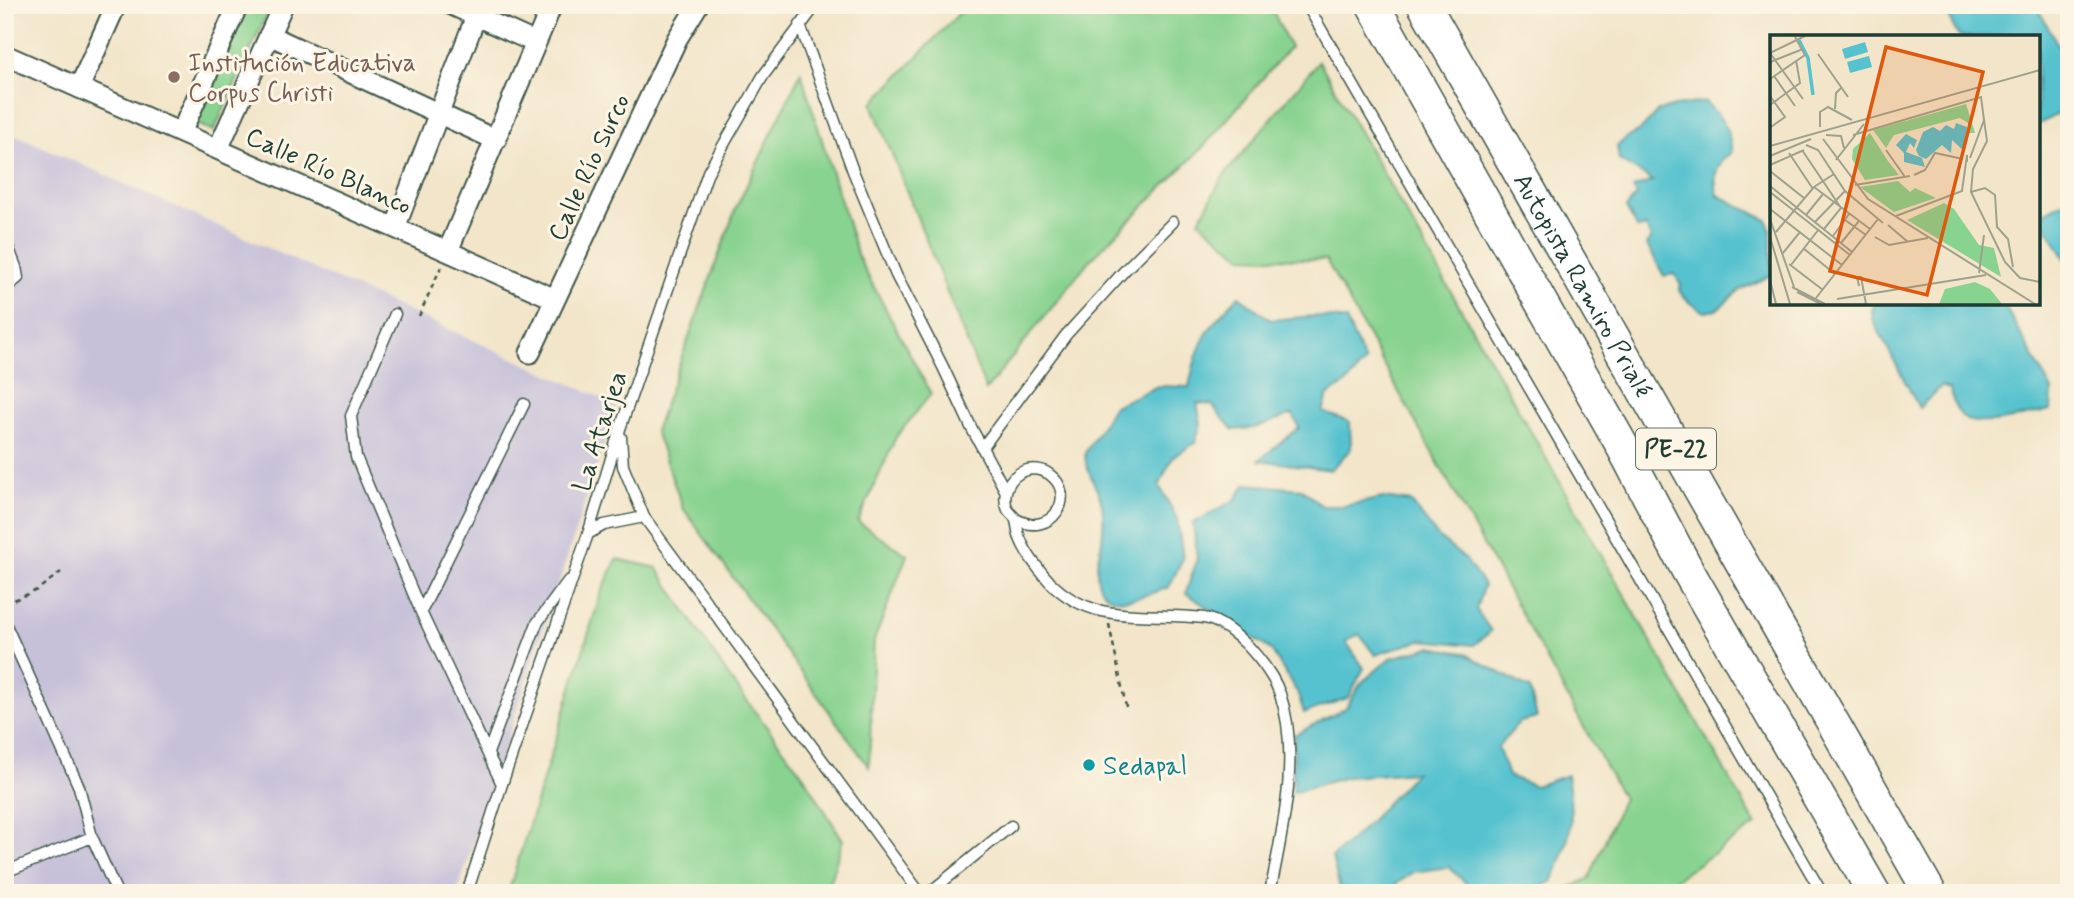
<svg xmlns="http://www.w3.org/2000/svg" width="2074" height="898" font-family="Mynerve,sans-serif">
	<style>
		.industrial { fill: #c6c0d9 }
		.green { fill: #89d390; stroke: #548862; stroke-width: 2 }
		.water { fill: #56c2cf; stroke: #3a8082; stroke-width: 2 }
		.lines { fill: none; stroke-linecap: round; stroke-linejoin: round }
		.service-casing { stroke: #3f564a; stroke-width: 13 }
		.minor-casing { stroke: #3f564a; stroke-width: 23 }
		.trunk-casing { stroke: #3f564a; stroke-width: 35 }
		.path { stroke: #3f564a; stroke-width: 2.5; stroke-dasharray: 5 5; stroke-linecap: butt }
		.service { stroke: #fff; stroke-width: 10 }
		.minor { stroke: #fff; stroke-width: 19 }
		.trunk { stroke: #fff; stroke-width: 32 }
		.education-dot { fill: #8d6e63; stroke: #fcf5e5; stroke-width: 2.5 }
		.culture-dot { fill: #0f9aa8; stroke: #fcf5e5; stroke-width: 2.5 }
		.labels { text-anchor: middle; stroke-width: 6; stroke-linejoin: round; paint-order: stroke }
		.shield { fill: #fcf5e5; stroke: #617469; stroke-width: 2 }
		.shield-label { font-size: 24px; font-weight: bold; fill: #1f3d34 }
		.education-label { font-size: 26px; fill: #785e54; stroke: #fcf5e5; text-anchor: start }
		.street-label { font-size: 26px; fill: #1f3d34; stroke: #fcf5e5 }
		.culture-label { font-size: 26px; fill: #0d838f; stroke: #fcf5e5; text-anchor: start }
		.inset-river { fill: none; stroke: #56c2cf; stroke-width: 3.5 }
		.inset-road { fill: none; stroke: #9ea28d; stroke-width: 2 }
		.view { fill: #de580e; fill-opacity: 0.15; stroke: #de580e; stroke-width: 3.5 }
		.inset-edge { fill: none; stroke: #1f3d34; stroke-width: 3.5 }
	</style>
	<rect width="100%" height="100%" fill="#fcf5e5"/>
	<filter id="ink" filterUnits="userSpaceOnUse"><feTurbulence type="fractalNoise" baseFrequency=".0143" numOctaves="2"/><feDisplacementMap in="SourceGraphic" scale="14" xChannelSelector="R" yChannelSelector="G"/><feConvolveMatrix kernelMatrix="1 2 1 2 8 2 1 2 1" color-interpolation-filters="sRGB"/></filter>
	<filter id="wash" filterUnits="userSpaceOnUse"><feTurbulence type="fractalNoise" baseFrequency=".00686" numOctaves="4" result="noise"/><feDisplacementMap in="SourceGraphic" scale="28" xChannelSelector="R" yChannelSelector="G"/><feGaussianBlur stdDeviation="1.57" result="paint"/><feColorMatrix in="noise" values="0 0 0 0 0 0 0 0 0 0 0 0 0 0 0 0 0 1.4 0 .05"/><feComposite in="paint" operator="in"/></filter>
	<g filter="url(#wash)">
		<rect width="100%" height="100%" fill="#f2e5c9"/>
		<path class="industrial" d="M5 130 617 405 457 893H5Z"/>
		<path class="green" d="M247 5H271L214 131 194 123Z
			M967 5H1270L1290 47 1204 146 1089 261 986 390 872 104Z
			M1319 61 1756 825 1655 893H1556L1589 879 1623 798 1326 260 1242 257 1199 221 1222 178Z
			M801 72 858 257 931 394 896 437 858 522 907 555 874 641 869 767 683 508 655 431 736 208Z
			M617 559 657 568 729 677 803 775 843 840 826 893H508L601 593Z"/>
		<path class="water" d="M1942 5H2036L2069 65V108L2037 125V37H1959Z
			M1705 102C1723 118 1729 128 1732 152 1716 163 1712 176 1718 195L1767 220 1771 231V275L1740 290 1716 310 1705 312 1690 303 1679 291 1681 284 1674 274 1664 276 1647 245 1651 238 1646 227 1638 229 1626 208 1636 196 1633 188 1653 181 1619 160 1617 146 1629 136 1639 132 1658 111 1675 106Z
			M2069 199V265L2040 215Z
			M1239 296 1271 320 1315 316 1346 320 1365 362 1347 383 1328 395 1323 412 1350 422 1351 449 1330 470 1259 460 1299 428 1293 414 1254 428 1233 430 1212 405 1197 403 1201 424 1195 443 1173 457 1159 485 1177 519 1183 558 1169 587C1141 598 1095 616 1097 567 1097 558 1101 549 1102 541 1103 532 1104 522 1103 514 1103 491 1085 475 1085 453L1114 406 1158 386 1189 387C1197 344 1207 326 1239 296Z
			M1876 303H2003L2052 390 2051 410C2030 414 1983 430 1965 418 1955 412 1953 400 1950 390L1942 386 1919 408 1873 320 1872 310Z
			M1246 484 1302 489 1322 506H1344L1383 498 1411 502 1439 538 1464 558 1484 585 1476 609 1491 631 1474 645 1421 640 1375 655 1359 634 1346 642 1364 668 1348 698 1304 713 1298 694 1271 650 1186 593 1197 558 1193 523 1235 500Z
			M1431 647 1464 653 1530 689 1537 718 1520 722 1498 747 1508 776 1535 786 1567 775C1575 823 1571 838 1552 882L1521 893H1476L1449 867 1413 872 1384 893H1341L1332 857 1359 833 1416 772 1347 777 1293 792 1294 735 1346 708 1361 683 1391 658Z"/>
	</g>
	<g filter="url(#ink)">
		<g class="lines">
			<g class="service-casing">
				<path id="service" d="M1307 5 1822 893
					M800 25 853 171 896 275 943 367 972 429 1006 492
					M5 245 7 244 16 267 18 278 5 288
					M395 314 351 416 356 457 421 612 502 784
					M621 437 623 466 644 517 920 893
					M982 448 1066 335 1126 269 1173 222
					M1016 519C1051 539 1079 495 1049 474 1042 469 1032 468 1024 471 1008 477 1001 495 1008 510 1010 513 1013 515 1015 518 1018 524 1017 532 1020 538 1026 554 1038 569 1050 582 1094 627 1147 611 1204 618 1219 620 1238 636 1248 646 1260 659 1274 677 1280 694 1301 755 1282 832 1270 893
					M588 534 604 525 644 517
					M421 612 524 404
					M5 623 79 787 92 837 117 893
					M488 753 537 623 568 581
					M5 872 92 837
					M467 893 502 784 588 534 620 429 708 172 763 76 816 5
					M929 893 1011 826"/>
			</g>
			<g class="minor-casing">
				<path id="minor" d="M452 5 536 43
					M269 35 496 140
					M5 55 555 299
					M79 88 116 5
					M181 133 238 5
					M218 149 283 5
					M395 228 476 16
					M448 251 552 5
					M530 353 677 39 698 5"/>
			</g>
			<g class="trunk-casing">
				<g id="trunk">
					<path d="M1373 5 1620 442 1688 571 1874 893"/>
					<path id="s1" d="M1424 5 1930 893"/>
				</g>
			</g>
			<path class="path" d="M419 316 441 267
				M5 604 37 590 61 572
				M1109 624 1126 707"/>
			<use href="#service" class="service"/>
			<use href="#minor" class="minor"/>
			<use href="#trunk" class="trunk"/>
		</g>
	</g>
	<circle class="education-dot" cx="174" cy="77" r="7"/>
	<circle class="culture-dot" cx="1089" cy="765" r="7"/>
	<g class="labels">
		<rect class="shield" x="1636" y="428.5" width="80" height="41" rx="5"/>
		<g class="shield-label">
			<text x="1676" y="457">PE-22</text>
		</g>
		<g class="education-label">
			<text x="188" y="71">Institución Educativa<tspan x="188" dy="30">Corpus Christi</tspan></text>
		</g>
		<g class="street-label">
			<text transform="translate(588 167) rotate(-65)" y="9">Calle Río Surco</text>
			<text transform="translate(329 170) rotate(24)" y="9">Calle Río Blanco</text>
			<text dy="9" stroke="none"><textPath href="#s1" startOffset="322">Autopista Ramiro Prialé</textPath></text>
			<text transform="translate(599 431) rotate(-72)" y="9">La Atarjea</text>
		</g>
		<g class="culture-label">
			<text x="1103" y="774">Sedapal</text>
		</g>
	</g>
	<g transform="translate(1770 35)">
		<rect width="270" height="270" fill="#f2e5c9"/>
		<path d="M196 69 205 98H199L198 88 190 83 124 100 116 113 103 95ZM100 98 118 126 129 140 95 145 82 124 83 114ZM128 146 140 157 145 153 166 163 124 177 90 152ZM174 168 184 174 209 210 224 213 231 242 137 185ZM205 247 220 254 232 269H169L175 254Z" fill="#89d390"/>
		<path d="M95 7 98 17 75 24 72 14ZM99 21 102 32 80 38 77 27ZM186 88 197 92 193 115 182 105 181 118 172 110 156 124 149 121 146 115 153 97 163 92 170 96 176 90 184 94ZM136 99 147 105 144 113 140 108 136 117 152 123 155 132 134 127V118L126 110Z" fill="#56c2cf"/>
		<path class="inset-river" d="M29 5 38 23 43 60"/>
		<path class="inset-road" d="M0 18 33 64M0 18 35 1M48 19 78 62M0 27 33 14M4 41 25 71M0 44 35 20 25 2M0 61 15 82 1 92M0 70 30 48 26 25M65 74 66 58 71 53M50 92V77L58 72 82 85M56 100 71 101 74 113M83 100 211 62 214 85M53 104 98 164 265 269M36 110 48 115 75 156 113 188M0 111 270 35M32 115 71 173 54 194M116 115 135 142M19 118 43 154M0 121 41 104M200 123 214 85 217 106 203 134 201 157 235 227 250 243 270 247M66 125 94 89M0 130 34 115M0 136 34 163M144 140 155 135 165 118 193 124M85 150 140 141M0 151 82 217M44 152 100 194M0 157 80 220M201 157 215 153 225 160 227 192 238 204 243 232M0 174 72 230M36 180 53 159M126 181 192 156 197 120V127M0 184 24 252M75 185 96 200M45 187 75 156M118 190 138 207M6 197 44 152 64 139M63 201 79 179M0 202 20 269M105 202 119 210 158 203M71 208 89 186M33 213 65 239M13 218 30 197M19 229 53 255M21 230 49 194M209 238 214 200M0 245 6 269M89 251 87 242H91L96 269M22 252 55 269M27 257 51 269M46 263 108 184M67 264 216 240"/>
		<path class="view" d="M116 12 213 37 157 260 60 236Z"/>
		<rect width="270" height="270" class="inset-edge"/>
	</g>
	<rect width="2074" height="898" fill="none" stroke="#fcf5e5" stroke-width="28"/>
</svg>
